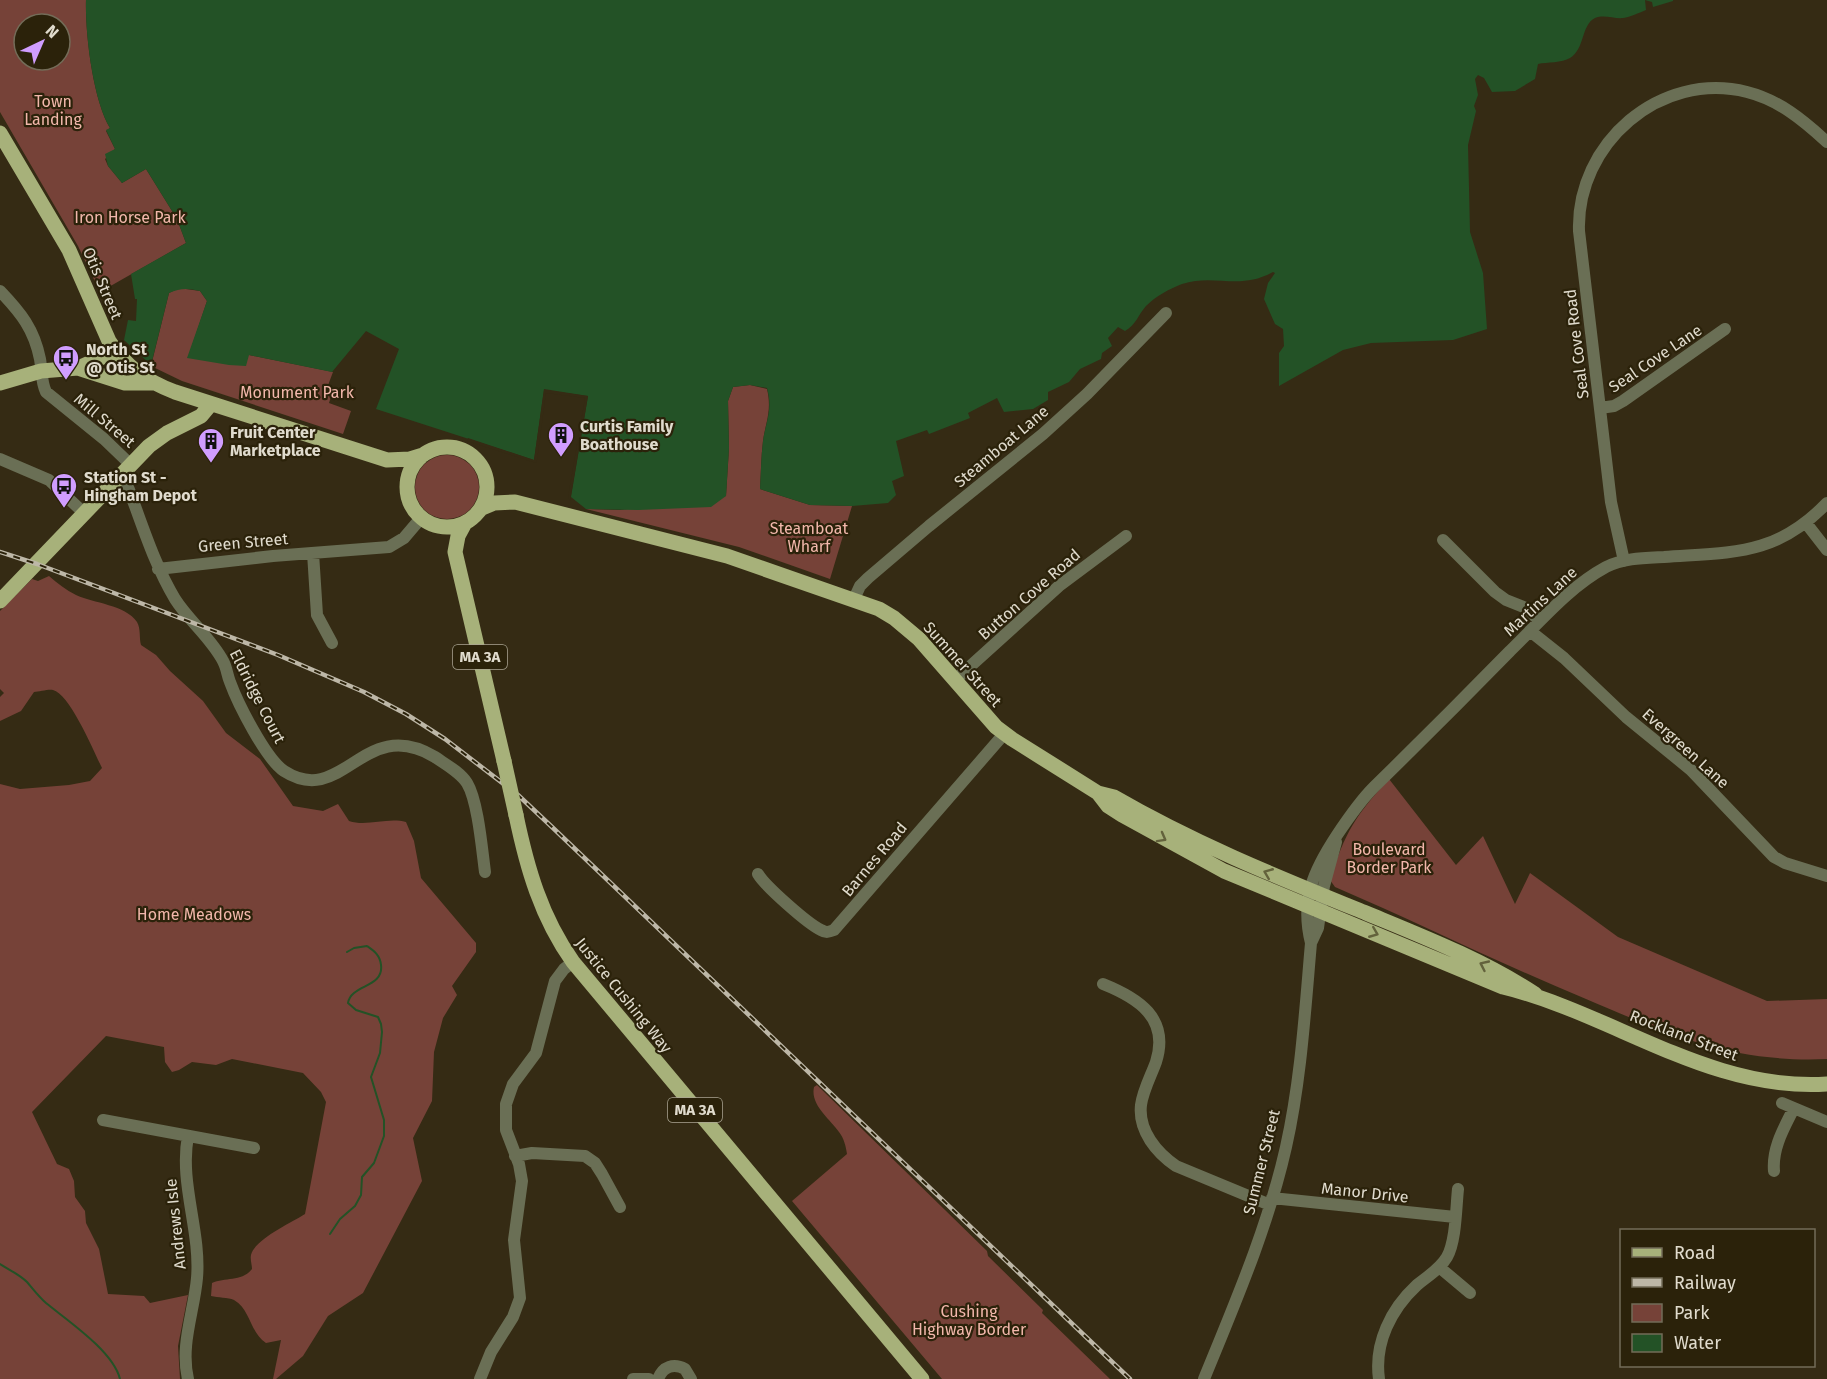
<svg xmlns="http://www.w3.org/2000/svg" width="1827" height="1379" font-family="'Fira Sans',sans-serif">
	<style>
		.green { fill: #764238; fill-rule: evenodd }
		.water { fill: #235226 }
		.pier { fill: #352b14 }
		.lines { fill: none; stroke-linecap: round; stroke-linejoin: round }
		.stream { stroke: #235226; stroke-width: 2 }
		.minor { stroke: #6a6f55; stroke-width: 12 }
		.major { stroke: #a7b17a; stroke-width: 15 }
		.rail-casing { stroke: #bdb7a7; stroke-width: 4.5 }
		.rail { stroke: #2b220a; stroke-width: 2; stroke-dasharray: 7; stroke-linecap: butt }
		.major-bridge { stroke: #a7b17a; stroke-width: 15 }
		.oneway { stroke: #63623c }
		.labels { text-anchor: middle; stroke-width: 4.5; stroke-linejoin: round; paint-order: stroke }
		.shield { fill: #2b220a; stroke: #aaa492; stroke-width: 1.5 }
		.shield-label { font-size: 15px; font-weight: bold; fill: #e0dbcd }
		.park-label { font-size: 16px; fill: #f2b7ab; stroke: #2b220a }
		.street-label { font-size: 16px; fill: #e0dbcd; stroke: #2b220a }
		.poi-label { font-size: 16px; font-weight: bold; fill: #e0dbcd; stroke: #2b220a; text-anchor: start }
	</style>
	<rect width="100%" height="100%" fill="#352b14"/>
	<path class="green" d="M0 0H86C85 34 93 100 110 128L106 131 115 149 105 159 108 166 122 183 146 169 177 219 186 243 100 292 78 246 0 112ZM24 24H60V60H24Z
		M179 288 200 291 207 301 188 358 249 355 333 372 327 388 333 390 329 403 351 411 343 434 182 381 151 366 169 293Z
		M750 385 767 389C772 410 766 421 763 441 761 457 761 473 760 489L810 505 852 506 830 579 739 547 586 509 620 510 726 496 729 448 728 401 733 387Z
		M415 487a32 32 0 1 1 64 0a32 32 0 1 1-64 0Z
		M49 576C57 583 66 590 76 595 93 603 126 605 137 622 141 629 139 638 141 645L156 655 170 671 203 701 226 733 260 759 293 806 323 811 338 804 349 821C367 827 387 817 406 822L414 841 421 878 476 943V952L452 986 457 995 443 1018 434 1052 432 1101 413 1138 422 1181 363 1293 328 1316 303 1356 276 1379H273L281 1340 266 1343C249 1331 251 1310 234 1300 228 1297 218 1298 211 1296L212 1283C225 1277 242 1282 252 1269 252 1265 250 1259 251 1255 255 1239 291 1223 305 1214L326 1102 321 1092 303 1073 232 1059 216 1065 192 1062 179 1070 172 1072 165 1062 164 1047 106 1036 32 1112 57 1164 69 1169 74 1181 75 1197 85 1211 86 1223 99 1249 108 1294 144 1296 150 1303 188 1295 178 1346 180 1379H0V784L20 789 69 785 90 781 102 768C94 752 70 694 53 690 48 689 39 692 34 692L21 711 0 721V697L4 693 0 689V611L32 579 38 581Z
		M1389 779 1456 865 1483 836 1515 904 1530 873 1618 937 1767 1001 1827 999V1059C1732 1063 1671 1035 1586 999 1501 964 1419 923 1335 887L1330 880C1345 832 1356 815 1389 779Z
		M817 1085 987 1251 988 1256 1043 1310 1042 1313 1110 1379H942L792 1201 847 1154C846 1147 844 1138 839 1132 830 1119 810 1105 814 1087Z"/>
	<path class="water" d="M86 0H1673V1L1653 7 1652 2 1645 0 1646 10C1638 13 1631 17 1623 18 1614 19 1604 14 1595 18 1581 25 1585 49 1570 58 1562 63 1547 62 1538 64L1535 79 1515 91 1492 92 1484 78 1478 75 1475 79 1478 95 1474 106 1476 111 1468 145 1470 232 1483 273 1487 329 1453 340 1371 343 1343 350 1279 386V353L1284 346 1283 329 1275 324 1264 299 1268 283 1275 273 1273 272C1239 291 1215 273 1182 284 1169 289 1156 296 1146 306 1138 315 1136 325 1125 331L1118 327 1108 338 1112 346 1102 353 1101 359 1080 369 1069 382 1048 392V400L1033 409 1004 412 997 398 968 413 970 418 929 434 927 430 896 441 904 476 892 481 896 495 888 503 852 506 810 505 760 489C761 473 761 457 763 441 766 421 773 410 767 388L750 385 733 387 728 401 729 448 726 496 711 507 638 510 586 509 571 497 588 396 544 390 534 460 376 409 399 349 366 331 332 372 249 355 246 366 229 365 187 358 207 301 200 291C188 288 180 288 169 293L151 365 124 340 128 320 136 321 137 299H135L131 274 186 243 177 219 146 169 122 183 108 166 105 154 115 149 106 130 110 128C93 100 85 34 86 0Z"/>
	<path class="pier" d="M544 389 588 396 570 501 568 497 585 398 546 393 537 460 536 463 467 441 468 438 534 460Z"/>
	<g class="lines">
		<path class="stream" d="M330 1234 340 1219 355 1206 361 1195 362 1177 374 1163 384 1136V1120L371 1077 380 1053 382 1032 381 1024 378 1017 356 1010 348 1003C351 984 384 988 381 965 380 955 374 951 367 946L354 948 347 952
			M0 1264C9 1270 19 1274 27 1282 33 1289 39 1297 46 1303 68 1321 113 1351 120 1379"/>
		<path class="minor" d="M0 291C21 313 34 329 40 359 42 370 41 382 46 392L104 439 131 465
			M1600 408 1614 406 1623 401 1725 329
			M0 459 49 480 85 514
			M121 475 126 482C142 523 153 562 175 599 189 621 211 638 223 661 227 668 227 675 230 682 238 704 266 759 284 771 343 809 363 714 435 757 445 764 460 772 467 783 478 801 482 850 485 872
			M1806 523 1827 550
			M1443 540 1495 592 1506 600 1526 608 1540 621
			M313 553 317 615 332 643
			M1624 561 1611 502 1579 231C1576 144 1660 70 1747 92 1779 100 1803 120 1827 142
			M158 569 273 556 389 547 404 538 421 518
			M854 599 860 586 868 578 929 526 1043 434 1087 394 1166 313
			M1530 631 1564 658 1626 717 1691 770 1774 857 1785 863 1827 876
			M955 680 1059 586 1126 536
			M758 874C765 886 808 924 821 930 826 933 829 932 834 930L1004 734
			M1311 943C1300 899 1314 870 1337 835 1349 817 1360 801 1374 787 1420 742 1465 697 1510 651 1540 622 1569 587 1606 567 1624 558 1644 558 1664 557 1733 552 1776 556 1827 503
			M1103 984C1138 998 1170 1018 1156 1062 1151 1076 1143 1090 1141 1105 1138 1131 1157 1153 1176 1166L1270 1205
			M1782 1103 1827 1122
			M103 1120 254 1148
			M515 1156 532 1153 585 1156 595 1163 602 1174 620 1207
			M1774 1171C1772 1148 1784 1128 1794 1108
			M1272 1198 1455 1217
			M1439 1267 1470 1293
			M188 1379C180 1345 194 1312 197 1278 201 1231 179 1183 188 1136
			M480 1379 491 1352 513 1317 520 1298 514 1240 522 1181 519 1164 506 1130V1104L513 1084 536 1053 555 981 564 969 573 962
			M633 1379H649
			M658 1379C663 1366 674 1363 685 1369L691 1379
			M1204 1379C1235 1303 1268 1227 1286 1147 1301 1080 1305 1011 1311 943L1318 928 1324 886 1336 842
			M1379 1379C1374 1343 1391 1309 1417 1285 1428 1276 1440 1269 1447 1257 1456 1241 1456 1208 1458 1189"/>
		<path class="major" d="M0 133 69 250 109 341C126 367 146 381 175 392L387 460 410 459 423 455
			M78 368 105 356 119 355
			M0 383 41 371 78 368 125 383H154
			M407 487a40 40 0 1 1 80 0a40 40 0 1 1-80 0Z
			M482 508 494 503 515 502 727 556 879 609 894 618 919 639 996 727 1012 739 1098 793 1114 797C1195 844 1280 878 1366 913 1424 937 1483 960 1535 994
			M465 523 458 536 455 552 504 761
			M0 601 149 446 167 433 201 416 211 404
			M1098 793 1108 806 1122 815 1224 871 1503 987C1612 1013 1709 1092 1827 1084
			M516 815C527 868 541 917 573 962L922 1379"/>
		<g class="rail-casing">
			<path id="rail" d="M0 552 37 564 278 655 364 692 406 714 445 739 518 795 552 827 1130 1379"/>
		</g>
		<use href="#rail" class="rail"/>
		<path class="major-bridge" d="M504 761 516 815"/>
	</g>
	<defs><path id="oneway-chevron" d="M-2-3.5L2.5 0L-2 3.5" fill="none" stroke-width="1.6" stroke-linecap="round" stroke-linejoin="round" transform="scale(1.5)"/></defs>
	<g class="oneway">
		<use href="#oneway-chevron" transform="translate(1162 838) rotate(29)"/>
		<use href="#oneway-chevron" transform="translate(1268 873) rotate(-158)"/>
		<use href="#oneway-chevron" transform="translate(1374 933) rotate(22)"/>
		<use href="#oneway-chevron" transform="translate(1484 965) rotate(-155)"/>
	</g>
	<defs>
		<g id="bus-pin" transform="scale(1.35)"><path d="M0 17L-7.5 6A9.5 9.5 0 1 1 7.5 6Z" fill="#d09dff" stroke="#2b220a"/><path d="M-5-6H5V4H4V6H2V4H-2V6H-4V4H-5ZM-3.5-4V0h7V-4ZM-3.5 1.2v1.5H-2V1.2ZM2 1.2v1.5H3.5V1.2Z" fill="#111"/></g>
		<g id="building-pin" transform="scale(1.35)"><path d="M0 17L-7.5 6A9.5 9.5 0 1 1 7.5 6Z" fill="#d09dff" stroke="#2b220a"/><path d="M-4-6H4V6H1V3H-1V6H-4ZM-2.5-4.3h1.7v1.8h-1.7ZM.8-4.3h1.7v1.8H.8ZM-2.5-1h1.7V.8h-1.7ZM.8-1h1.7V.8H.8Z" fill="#111"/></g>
	</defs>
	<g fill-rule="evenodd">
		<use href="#bus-pin" x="66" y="358"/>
		<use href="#building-pin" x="561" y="435"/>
		<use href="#building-pin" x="211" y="441"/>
		<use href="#bus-pin" x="64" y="486"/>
	</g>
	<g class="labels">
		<g class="shield">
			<rect x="453" y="645" width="54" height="24" rx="4.5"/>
			<rect x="668" y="1098" width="54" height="24" rx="4.5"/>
		</g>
		<g class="shield-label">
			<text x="480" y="662">MA 3A</text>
			<text x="695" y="1115">MA 3A</text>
		</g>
		<g class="park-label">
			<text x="53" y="107">Town<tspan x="53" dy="18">Landing</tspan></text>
			<text x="130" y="223">Iron Horse Park</text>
			<text x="297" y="398">Monument Park</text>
			<text x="809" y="534">Steamboat<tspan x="809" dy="18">Wharf</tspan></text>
			<text x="1389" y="855">Boulevard<tspan x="1389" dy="18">Border Park</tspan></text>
			<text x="194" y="920">Home Meadows</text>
			<text x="969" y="1317">Cushing<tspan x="969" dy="18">Highway Border</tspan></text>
		</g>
		<g class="street-label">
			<text transform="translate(103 283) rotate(67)" y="6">Otis Street</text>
			<text transform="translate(1576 344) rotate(-97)" y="6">Seal Cove Road</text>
			<text transform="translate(1655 358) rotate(-34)" y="6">Seal Cove Lane</text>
			<text transform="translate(105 420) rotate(40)" y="6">Mill Street</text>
			<text transform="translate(1001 446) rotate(-40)" y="6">Steamboat Lane</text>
			<text transform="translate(243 542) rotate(-5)" y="6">Green Street</text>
			<text transform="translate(1029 594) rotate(-41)" y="6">Button Cove Road</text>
			<text transform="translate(1540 601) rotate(-43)" y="6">Martins Lane</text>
			<text transform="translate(963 664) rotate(48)" y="6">Summer Street</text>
			<text transform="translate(258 696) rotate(63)" y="6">Eldridge Court</text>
			<text transform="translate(1686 748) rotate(42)" y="6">Evergreen Lane</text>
			<text transform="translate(874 859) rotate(-50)" y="6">Barnes Road</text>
			<text transform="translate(624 995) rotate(51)" y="6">Justice Cushing Way</text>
			<text transform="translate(1684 1035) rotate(21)" y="6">Rockland Street</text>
			<text transform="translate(1261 1162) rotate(-76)" y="6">Summer Street</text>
			<text transform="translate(1365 1192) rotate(6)" y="6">Manor Drive</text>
			<text transform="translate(175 1224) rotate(-96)" y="6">Andrews Isle</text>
		</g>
		<g class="poi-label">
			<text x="86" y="355">North St<tspan x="86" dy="18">@ Otis St</tspan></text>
			<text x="580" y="432">Curtis Family<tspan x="580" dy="18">Boathouse</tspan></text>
			<text x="230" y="438">Fruit Center<tspan x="230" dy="18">Marketplace</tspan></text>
			<text x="84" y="483">Station St -<tspan x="84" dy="18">Hingham Depot</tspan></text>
		</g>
	</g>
	<rect x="1620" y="1229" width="195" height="138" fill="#2b220a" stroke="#736c58" stroke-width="1.5"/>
	<rect x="1632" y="1248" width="30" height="9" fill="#a7b17a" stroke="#736c58" stroke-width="1.5"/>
	<text x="1674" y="1259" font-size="18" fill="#e0dbcd">Road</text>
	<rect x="1632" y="1278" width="30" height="9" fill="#bdb7a7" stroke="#736c58" stroke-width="1.5"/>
	<text x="1674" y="1289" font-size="18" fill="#e0dbcd">Railway</text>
	<rect x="1632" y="1304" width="30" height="18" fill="#764238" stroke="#736c58" stroke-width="1.5"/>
	<text x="1674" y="1319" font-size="18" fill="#e0dbcd">Park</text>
	<rect x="1632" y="1334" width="30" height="18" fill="#235226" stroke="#736c58" stroke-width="1.5"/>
	<text x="1674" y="1349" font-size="18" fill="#e0dbcd">Water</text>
	<g transform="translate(42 42) rotate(44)"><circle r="28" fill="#2b220a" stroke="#736c58" stroke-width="1.5"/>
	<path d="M0-4.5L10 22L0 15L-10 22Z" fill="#d09dff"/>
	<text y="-9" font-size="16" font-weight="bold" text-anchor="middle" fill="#e0dbcd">N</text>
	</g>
</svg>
